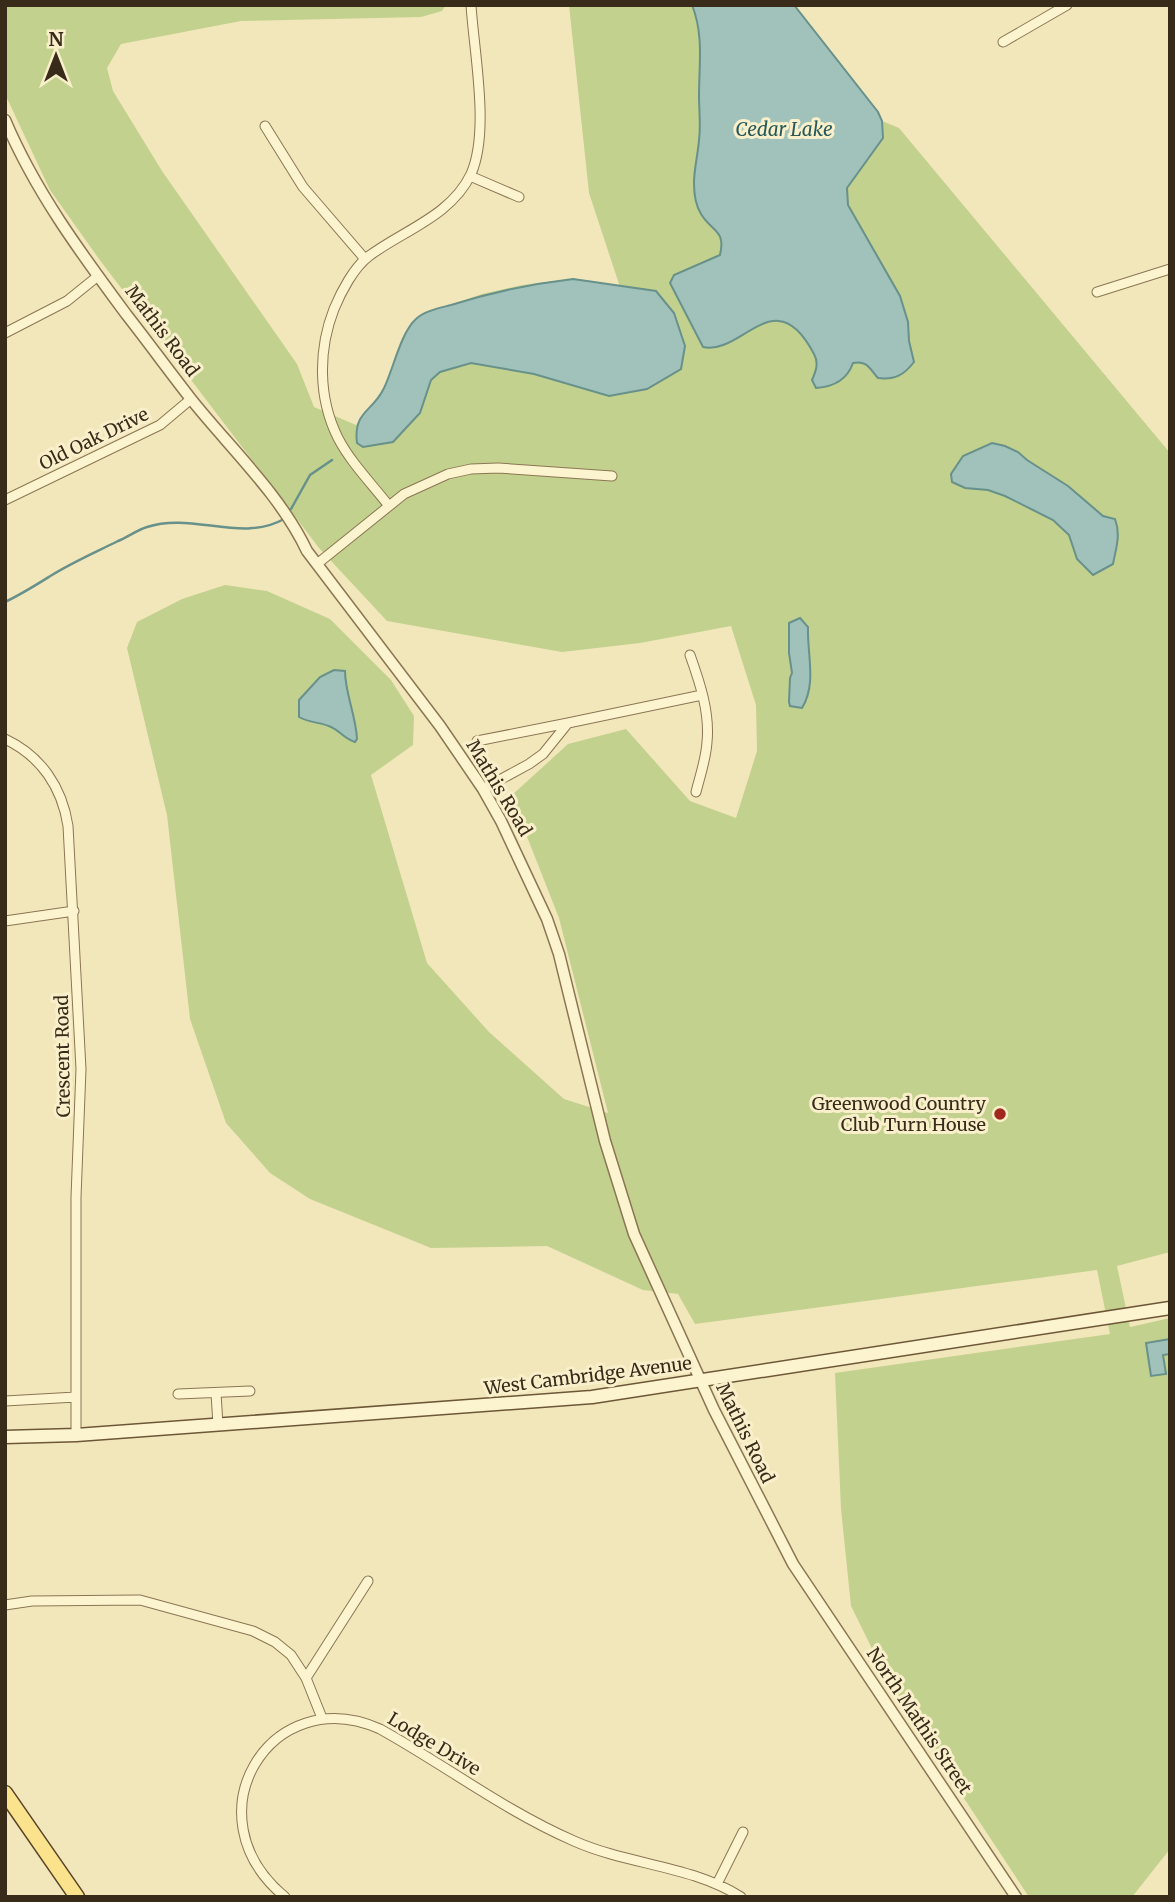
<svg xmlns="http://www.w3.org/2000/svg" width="1175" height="1902" font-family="Merriweather,serif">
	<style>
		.green { fill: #c3d18e }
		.water { fill: #a0c2bb; stroke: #67918a; stroke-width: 2 }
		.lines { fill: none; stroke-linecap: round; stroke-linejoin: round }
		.stream { stroke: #67918a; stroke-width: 2.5 }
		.minor-casing { stroke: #8b7653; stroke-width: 11 }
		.tertiary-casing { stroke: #8b7653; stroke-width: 13 }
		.secondary-casing { stroke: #6d5737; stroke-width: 15 }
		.primary-casing { stroke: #584328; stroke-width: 17 }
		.minor { stroke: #fcf3cf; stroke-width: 9 }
		.tertiary { stroke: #fcf3cf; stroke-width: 10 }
		.secondary { stroke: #fcf3cf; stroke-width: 12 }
		.primary { stroke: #fbe38e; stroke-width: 14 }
		.poi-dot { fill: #a0281d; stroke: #f9f0cb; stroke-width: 2.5 }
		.labels { text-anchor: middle; stroke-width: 6; stroke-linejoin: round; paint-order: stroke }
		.street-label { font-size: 18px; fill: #382b1a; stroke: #f9f0cb }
		.poi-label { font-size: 18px; fill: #382b1a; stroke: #f9f0cb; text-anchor: end }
		.water-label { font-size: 19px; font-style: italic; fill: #27595a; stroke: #f9f0cb }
	</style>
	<rect width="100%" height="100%" fill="#f2e7bb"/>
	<path class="green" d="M5 5H446L442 11 421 17 241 21 121 44 107 68 113 91 162 171 297 364 314 407 356 425 383 391 399 348 415 320 432 311 482 294 522 285 573 279 620 287 589 193 569 5H794L878 112 882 121 899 128 1170 453V1252L1117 1266 1130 1327 1170 1318V1849L1132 1897H1029L892 1689 851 1606 841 1509 835 1373 1110 1334 1097 1270 695 1324 678 1294 643 1290 547 1246 431 1248 310 1199 270 1173 226 1123 190 1019 167 815 127 648 137 622 182 599 225 585 267 591 330 619 391 680 414 716 413 745 371 775 427 963 489 1032 564 1099 608 1113 559 918 511 796 568 744 626 729 690 801 736 818 757 751 756 705 731 626 640 643 562 652 387 621 319 548 99 259 50 190 5 94Z"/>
	<path class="water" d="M692 5H794L878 112 882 121 883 138 847 188 848 205 900 296 908 322 909 341 914 362C904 375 895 380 878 378 870 369 867 360 853 363 847 380 832 387 816 388L812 380C816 371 819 363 814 354 775 279 742 356 703 347L670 283 674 275 720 255C726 230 712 232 701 214 696 206 694 193 694 183 694 169 698 154 699 140 701 125 699 111 699 96 699 65 704 35 692 5Z
		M573 279 656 291 674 313 685 346 681 369 647 389 609 396 534 374 471 363 440 372 431 380 420 413 393 442 363 447 357 443C353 411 373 412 384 388 393 370 401 332 416 319 424 311 440 308 451 305 492 292 530 284 573 279Z
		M992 443 1005 446 1018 452 1027 460 1068 486 1103 516 1115 519C1121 535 1116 548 1113 564L1093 575 1077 559 1069 535 1053 520 1005 496 988 490 965 488 952 482 951 474 963 456Z
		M800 618 808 627C807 654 817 684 802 708L790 706 789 702 790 678 792 673 789 653V623Z
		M334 670 345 671C345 693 356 716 357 739L355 742C345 739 340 731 331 727 321 722 309 723 299 717V700L320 677Z
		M1170 1339V1354L1163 1355 1166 1374 1151 1376 1146 1343Z"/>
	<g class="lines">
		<path class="stream" d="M291 509 310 475 332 460
			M5 602C22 594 36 585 52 575 73 562 96 552 118 541 128 537 137 530 147 527 192 512 242 543 284 519"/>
		<g class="minor-casing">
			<path id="minor" d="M1003 42 1067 5
				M265 126 303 187 365 259
				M470 176 519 197
				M1097 292 1170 269
				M5 333 67 301 98 276
				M5 500 160 425 191 399
				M389 506C372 484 351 463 338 438 318 398 318 350 334 309 341 292 354 267 369 256 404 230 451 216 471 174 490 131 474 53 471 5
				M317 564 404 494 448 474 471 469 498 468 612 476
				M690 655C700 683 710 713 707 742 706 759 700 776 696 792
				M5 739C41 756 62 787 68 826L81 1069 76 1197V1435
				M477 741 568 723
				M483 789 529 764 543 754 568 723 702 695
				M5 921 74 911
				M216 1393 218 1425
				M178 1394 250 1391
				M5 1401 76 1397
				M5 1605 32 1601 140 1600 253 1631 275 1642 291 1655 306 1678 322 1718
				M306 1678 368 1581
				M717 1884 743 1832
				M285 1897C187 1816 271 1680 380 1729 445 1765 505 1811 574 1841 628 1865 690 1865 741 1897"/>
		</g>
		<g class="tertiary-casing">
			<path id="tertiary" d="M5 120C35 191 80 252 126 314 148 342 169 371 191 399 230 448 280 494 307 551L440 726 483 789 501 821 547 919 559 954 605 1141 634 1234 714 1410 793 1564 1016 1897"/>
		</g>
		<g class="secondary-casing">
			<path id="secondary" d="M5 1437 76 1435 592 1397 1170 1308"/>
		</g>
		<g class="primary-casing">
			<path id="primary" d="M5 1793 77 1897"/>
		</g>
		<use href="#minor" class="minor"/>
		<use href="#tertiary" class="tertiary"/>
		<use href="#secondary" class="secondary"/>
		<use href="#primary" class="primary"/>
	</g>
	<circle class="poi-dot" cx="1000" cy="1114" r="7"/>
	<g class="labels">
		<g class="street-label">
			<text transform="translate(162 331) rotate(53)" y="6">Mathis Road</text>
			<text transform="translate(94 439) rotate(-26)" y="6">Old Oak Drive</text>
			<text transform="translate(499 788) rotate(59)" y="6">Mathis Road</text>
			<text transform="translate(63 1056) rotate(-91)" y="6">Crescent Road</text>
			<text transform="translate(588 1376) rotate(-7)" y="6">West Cambridge Avenue</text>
			<text transform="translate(745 1433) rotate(64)" y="6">Mathis Road</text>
			<text transform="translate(919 1721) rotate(56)" y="6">North Mathis Street</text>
			<text transform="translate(434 1744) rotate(31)" y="6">Lodge Drive</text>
		</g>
		<g class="poi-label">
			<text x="986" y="1110">Greenwood Country<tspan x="986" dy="21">Club Turn House</tspan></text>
		</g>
		<g class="water-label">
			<text x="784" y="136">Cedar Lake</text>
		</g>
	</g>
	<rect width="1175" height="1902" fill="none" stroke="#382b1a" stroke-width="14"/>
	<g transform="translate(56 56)" stroke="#f9f0cb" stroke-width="5" paint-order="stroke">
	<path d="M0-5L12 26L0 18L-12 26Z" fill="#382b1a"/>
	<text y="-10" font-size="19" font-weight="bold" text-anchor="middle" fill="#382b1a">N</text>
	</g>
</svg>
